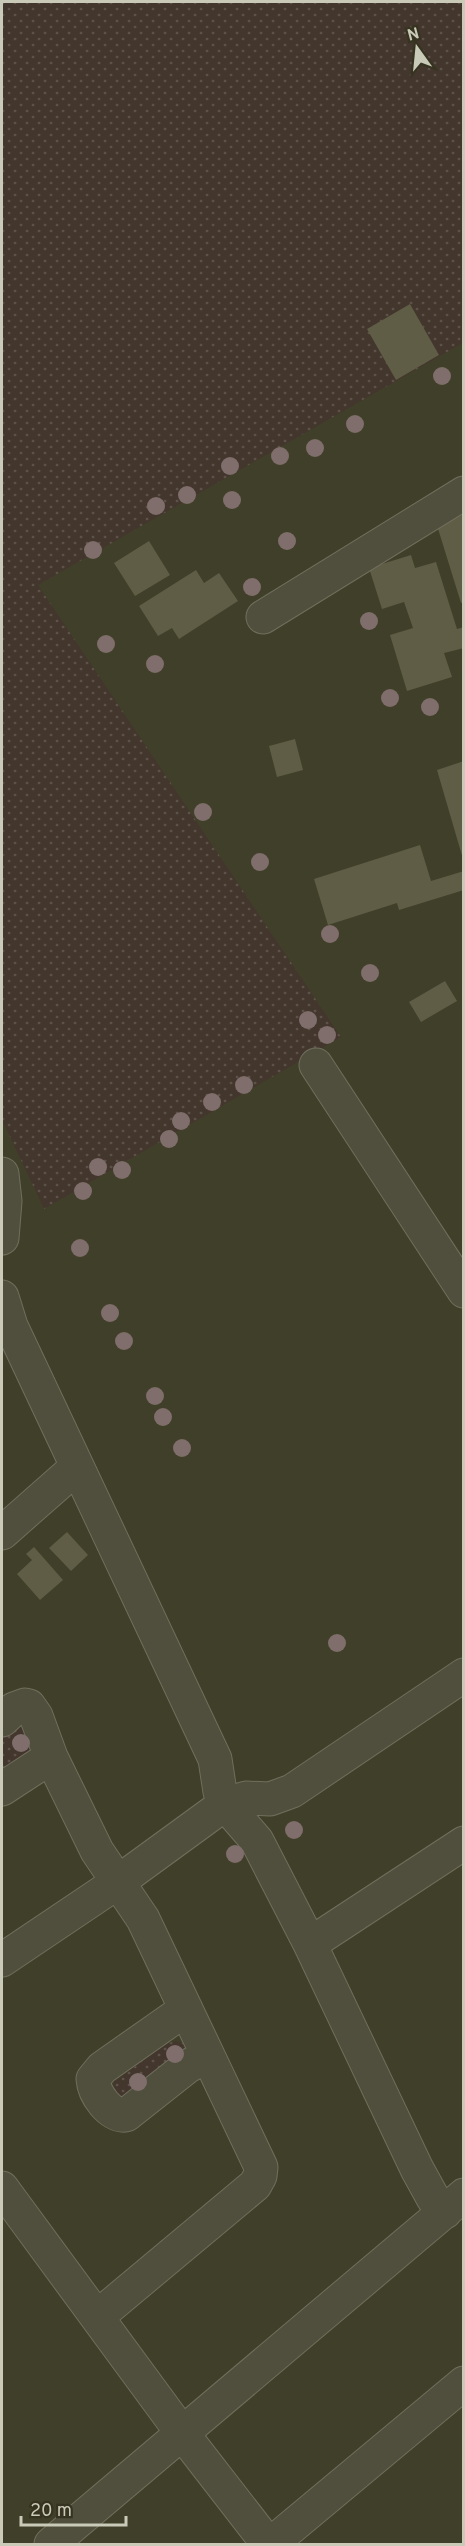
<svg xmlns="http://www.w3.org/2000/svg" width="465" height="2546" font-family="Overpass,sans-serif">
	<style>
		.green { fill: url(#green-dots) }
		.building { fill: #5f5d45 }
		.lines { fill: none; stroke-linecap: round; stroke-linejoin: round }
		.minor-casing { stroke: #706f5d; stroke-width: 35 }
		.minor { stroke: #504f3d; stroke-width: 33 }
		.tree { fill: #7f6e6b }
	</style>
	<defs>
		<pattern id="green-dots" width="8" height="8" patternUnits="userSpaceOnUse" patternTransform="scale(1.5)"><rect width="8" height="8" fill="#43362d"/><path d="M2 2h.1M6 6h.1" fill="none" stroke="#5d5249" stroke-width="1.8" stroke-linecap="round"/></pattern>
	</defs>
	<rect width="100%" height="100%" fill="#403f29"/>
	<path class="green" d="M2 2H463V343L38 585 341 1037 44 1209 2 1120Z
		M24 1725 36 1748 2 1775V1740L17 1727Z
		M175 2041 183 2043 187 2052 122 2103 113 2088 114 2082 164 2045Z"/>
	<path class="building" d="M410 304 439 355 396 380 367 329Z
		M464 509V602L461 603 435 519Z
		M149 541 170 575 135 596 114 563Z
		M411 555 415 568 436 562 457 629 464 627V648L444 653 452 677 407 691 390 635 413 628 404 602 382 609 369 568Z
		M196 570 204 583 219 573 238 601 179 639 172 628 158 636 139 606Z
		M295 739 303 770 277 777 269 746Z
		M464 761V859H463L437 770Z
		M420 845 431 881 464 871V890L399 910 397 903 328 925 314 879Z
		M445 981 457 1001 421 1022 409 1002Z
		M67 1532 88 1555 71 1571 49 1548Z
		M34 1547 63 1580 40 1600 17 1574 32 1560 26 1554Z"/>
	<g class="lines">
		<g class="minor-casing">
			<path id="minor" d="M263 617 464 493
				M316 1065 464 1291
				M2 1174 5 1201 2 1238
				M2 1297 11 1326 215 1759 220 1792 225 1804 257 1841 310 1944 417 2169 433 2198 445 2212
				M2 1533 77 1467
				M2 1720 14 1709 25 1705 29 1706 36 1716 51 1757 97 1851 143 1919 261 2167 260 2176 255 2185 97 2317
				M2 1789 51 1757
				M310 1944 464 1843
				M2 1960 118 1882 225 1804 246 1798 270 1799 292 1791 464 1675
				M186 2009 102 2068 93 2079C94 2094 110 2117 126 2115L188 2066 208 2056
				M2 2188 182 2433 268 2544
				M51 2544 464 2195
				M271 2544 464 2383"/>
		</g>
		<use href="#minor" class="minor"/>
	</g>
	<g class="tree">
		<circle cx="442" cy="376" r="9"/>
		<circle cx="355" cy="424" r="9"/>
		<circle cx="315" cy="448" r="9"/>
		<circle cx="280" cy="456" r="9"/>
		<circle cx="230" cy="466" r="9"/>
		<circle cx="187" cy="495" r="9"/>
		<circle cx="232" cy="500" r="9"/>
		<circle cx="156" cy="506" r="9"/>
		<circle cx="287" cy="541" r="9"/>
		<circle cx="93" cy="550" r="9"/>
		<circle cx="252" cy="587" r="9"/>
		<circle cx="369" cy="621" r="9"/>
		<circle cx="106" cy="644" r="9"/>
		<circle cx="155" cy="664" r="9"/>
		<circle cx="390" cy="698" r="9"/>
		<circle cx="430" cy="707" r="9"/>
		<circle cx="203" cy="812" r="9"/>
		<circle cx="260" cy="862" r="9"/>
		<circle cx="330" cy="934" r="9"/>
		<circle cx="370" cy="973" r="9"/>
		<circle cx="308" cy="1020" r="9"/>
		<circle cx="327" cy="1035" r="9"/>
		<circle cx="244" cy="1085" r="9"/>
		<circle cx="212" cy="1102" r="9"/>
		<circle cx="181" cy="1121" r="9"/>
		<circle cx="169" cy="1139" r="9"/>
		<circle cx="98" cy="1167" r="9"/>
		<circle cx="122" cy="1170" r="9"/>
		<circle cx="83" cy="1191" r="9"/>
		<circle cx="80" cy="1248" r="9"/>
		<circle cx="110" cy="1313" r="9"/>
		<circle cx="124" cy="1341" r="9"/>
		<circle cx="155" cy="1396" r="9"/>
		<circle cx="163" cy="1417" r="9"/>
		<circle cx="182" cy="1448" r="9"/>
		<circle cx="337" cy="1643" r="9"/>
		<circle cx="21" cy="1743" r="9"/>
		<circle cx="294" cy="1830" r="9"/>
		<circle cx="235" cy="1854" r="9"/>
		<circle cx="175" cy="2054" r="9"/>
		<circle cx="138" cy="2082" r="9"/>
	</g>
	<rect width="465" height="2546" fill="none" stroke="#cacab9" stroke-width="6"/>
	<g transform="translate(417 48) rotate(345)" stroke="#363421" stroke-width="4.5" paint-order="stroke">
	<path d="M0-4.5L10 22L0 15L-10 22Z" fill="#cacab9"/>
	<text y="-9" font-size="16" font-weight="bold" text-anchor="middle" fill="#cacab9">N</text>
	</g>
	<path d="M21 2516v9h105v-9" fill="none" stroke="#cacab9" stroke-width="3"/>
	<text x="30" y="2516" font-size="18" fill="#cacab9" stroke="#363421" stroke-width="4.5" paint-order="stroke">20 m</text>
</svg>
